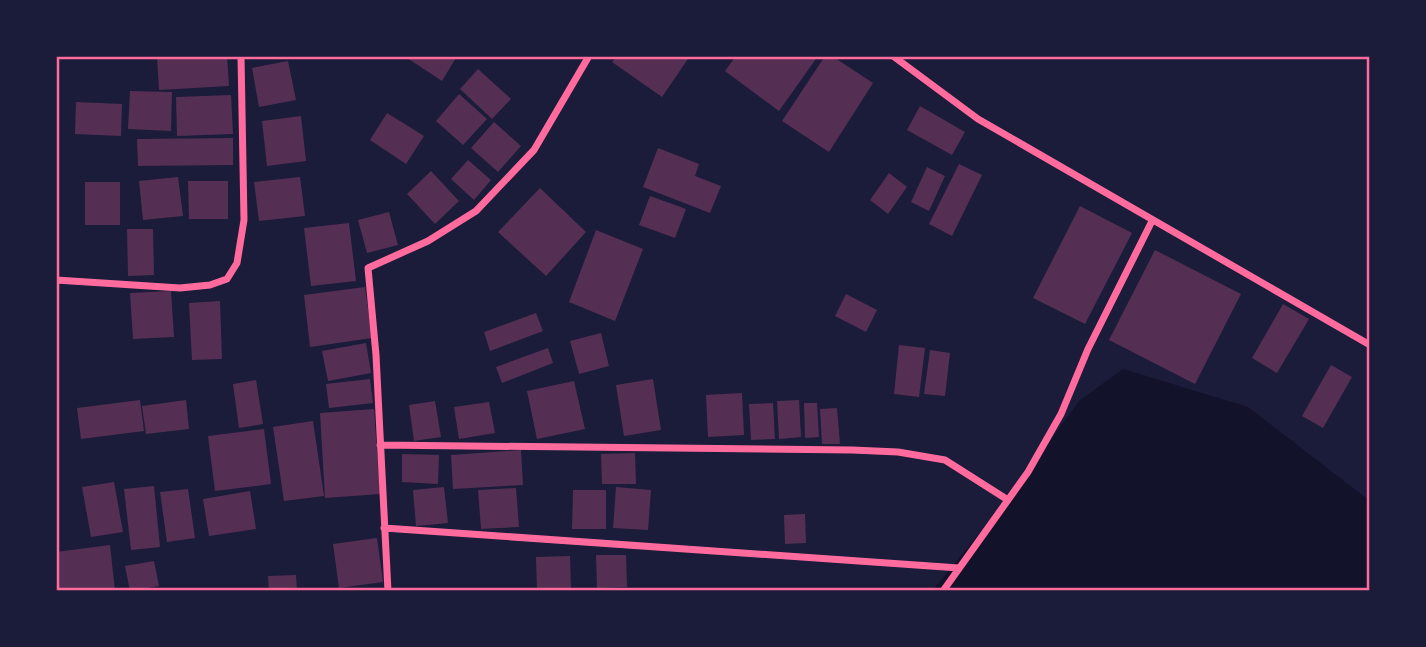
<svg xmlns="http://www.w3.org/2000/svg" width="1426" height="647" font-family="'PT Sans',sans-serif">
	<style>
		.water { fill: #12122b }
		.building { fill: #542f53 }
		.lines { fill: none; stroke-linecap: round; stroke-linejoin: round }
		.minor { stroke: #ff6b9d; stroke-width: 7 }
		.neatline { fill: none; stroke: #ff6b9d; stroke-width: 2.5 }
	</style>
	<rect width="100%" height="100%" fill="#1b1b3a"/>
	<path class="water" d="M1123 369 1248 407 1370 501V591H932L1008 499 1079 401Z"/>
	<path class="building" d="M180 56H227L229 86 159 90 157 57Z
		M404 56H457L442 81Z
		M617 56H690L662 97 612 62Z
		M736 56H818L779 111 725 71Z
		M825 56H832L873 83 829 152 782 121Z
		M288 61 296 100 259 107 252 68Z
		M478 69 511 99 492 119 460 89Z
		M130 91 172 92 171 131 128 129Z
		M459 94 487 119 463 145 436 121Z
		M231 95 233 134 177 136 176 97Z
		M76 102 122 104 121 136 75 134Z
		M920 106 965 132 952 155 907 130Z
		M387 113 424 136 406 164 370 140Z
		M301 116 306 161 267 166 262 121Z
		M494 122 521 146 498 172 471 148Z
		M233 138V165L138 166 137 139Z
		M658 148 699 164 695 176 721 186 710 213 643 187Z
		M468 160 491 180 474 200 451 179Z
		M959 164 982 175 952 236 929 224Z
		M927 167 945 176 929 211 911 202Z
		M431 171 459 201 435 224 407 194Z
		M889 173 907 187 888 214 870 200Z
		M178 177 183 216 143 220 139 181Z
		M300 177 305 216 259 221 254 182Z
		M188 181H228V219H189Z
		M85 182H120V225H85Z
		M540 188 586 232 546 276 498 232Z
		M650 196 686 209 675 238 639 225Z
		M1080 206 1132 233 1085 324 1033 298Z
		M389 212 398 245 367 253 358 220Z
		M349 223 356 281 311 286 304 228Z
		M127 229H153L154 275 128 276Z
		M596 230 643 249 615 321 569 302Z
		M1155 250 1241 294 1195 384 1109 340Z
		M56 286H59V333H56Z
		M365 287 372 338 310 347 304 295Z
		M171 291 174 337 133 339 130 293Z
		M846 294 877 310 866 332 835 316Z
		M220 301 222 359 192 360 189 303Z
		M1283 304 1309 319 1277 373 1252 358Z
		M536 313 543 331 490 351 484 332Z
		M601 333 609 366 579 374 570 341Z
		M366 343 371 373 328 381 322 351Z
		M899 345 925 348 919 397 894 394Z
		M548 348 553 363 502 383 496 367Z
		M930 350 950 353 945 396 924 394Z
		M1331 365 1352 377 1323 428 1302 416Z
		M370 379 373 403 329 408 326 384Z
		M653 379 661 430 624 436 616 385Z
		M256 380 263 424 239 428 233 384Z
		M574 381 585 429 537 439 527 391Z
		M742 393 744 435 708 437 706 395Z
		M140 400 144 431 81 439 77 408Z
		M186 400 189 429 146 434 142 406Z
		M799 400 801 437 779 439 777 401Z
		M435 401 441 437 414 441 409 405Z
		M489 402 495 433 459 439 454 407Z
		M773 403 775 439 751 440 749 404Z
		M804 403H817L819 437 805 438Z
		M837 408 840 444H822L820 409Z
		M374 409 380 494 325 498 320 413Z
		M313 421 324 496 284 501 273 427Z
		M264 429 271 484 215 491 208 436Z
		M521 450 523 485 453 489 451 455Z
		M635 453 636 484H602L601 454Z
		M402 454 439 455 438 484 402 482Z
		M114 482 123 532 91 537 82 487Z
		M154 486 160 547 131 550 124 489Z
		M444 487 448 523 416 526 413 490Z
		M616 487 651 490 648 530 613 528Z
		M516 488 519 527 481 529 478 490Z
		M188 489 195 538 167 542 160 492Z
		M573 490H606V529H572Z
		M250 491 256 529 209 536 203 499Z
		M805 514 806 543 785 544 784 515Z
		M377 538 383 582 339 588 333 544Z
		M110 545 115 591H58L56 552Z
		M596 555H626L627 587 597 588Z
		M570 556 571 591H537L536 557Z
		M154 561 159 586 130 591 125 566Z
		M296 575 297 591H269L268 576Z"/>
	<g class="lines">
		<path class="minor" d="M893 56 978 119 1370 345
			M56 280 180 288 210 285 227 279 237 263 244 220 241 56
			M380 445 852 450 898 452 945 460 1008 500
			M384 528 959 568
			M388 591 376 355 368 268 428 241 476 211 534 150 589 56
			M943 591 1028 472 1061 414 1088 349 1152 221"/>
	</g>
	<rect width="1426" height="647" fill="none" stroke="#1b1b3a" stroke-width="116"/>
	<rect x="58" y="58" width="1310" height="531" class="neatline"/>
</svg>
